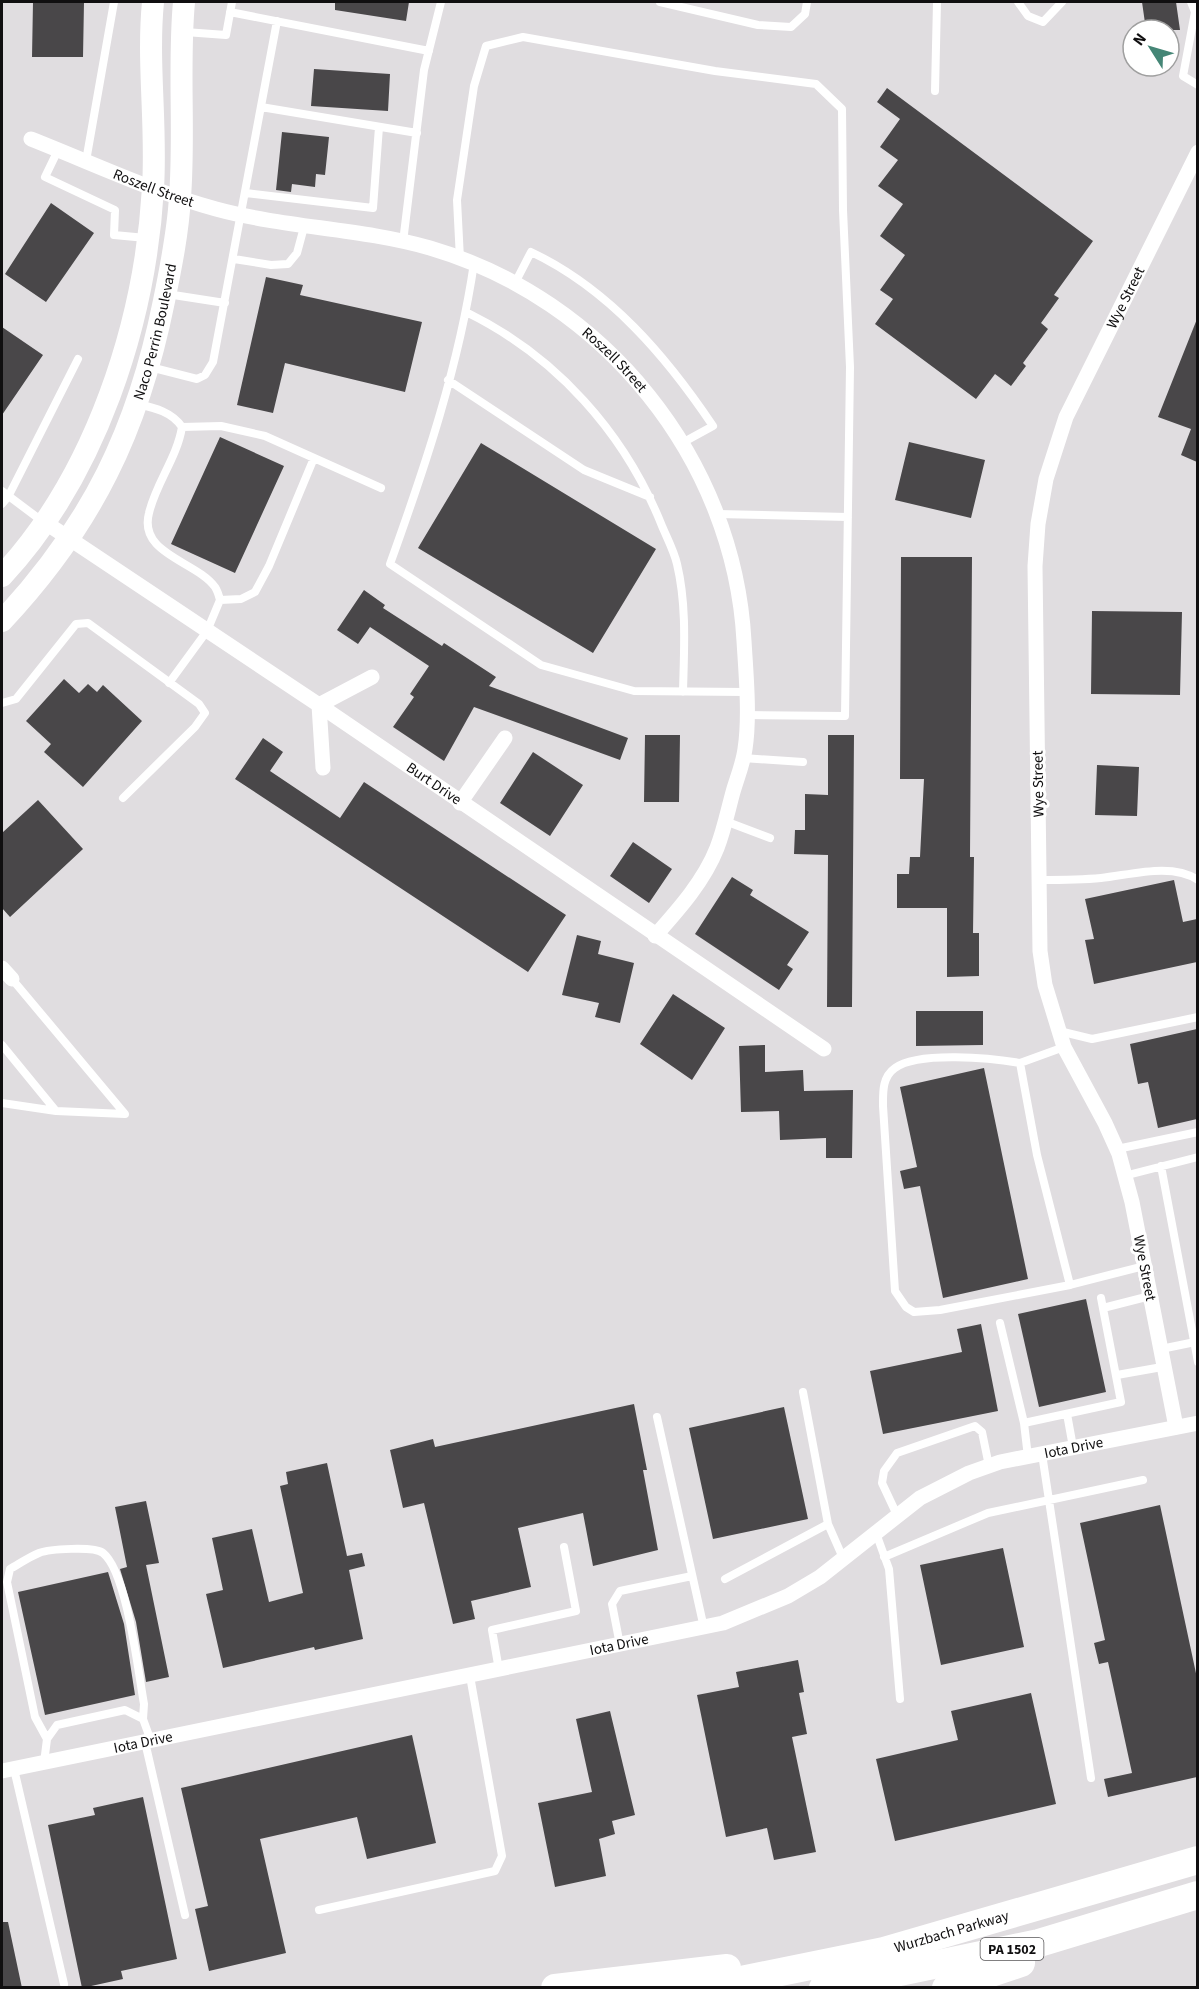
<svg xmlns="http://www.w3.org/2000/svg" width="1199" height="1989" font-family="'Source Sans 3',sans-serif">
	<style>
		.building { fill: #494749 }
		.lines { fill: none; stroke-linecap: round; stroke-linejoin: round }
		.lane { stroke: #fff; stroke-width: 8 }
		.street { stroke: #fff; stroke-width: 15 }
		.secondary { stroke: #fff; stroke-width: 22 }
		.highway { stroke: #fff; stroke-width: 28 }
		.labels { text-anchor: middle; stroke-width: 6; stroke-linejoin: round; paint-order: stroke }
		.shield { fill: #fff; stroke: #585758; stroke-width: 1.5 }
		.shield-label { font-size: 14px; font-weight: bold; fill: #100f10 }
		.street-label { font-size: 15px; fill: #100f10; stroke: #fff }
	</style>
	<rect width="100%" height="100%" fill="#e0dde0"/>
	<path class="building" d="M33 2H84L83 57H32Z
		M335 2H409L406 21 335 10Z
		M1142 2H1176L1180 30H1146Z
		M314 69 390 74 388 111 311 106Z
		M887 88 1093 241 1054 295 1059 298 1041 323 1048 329 1023 363 1026 366 1011 386 995 374 976 399 875 324 893 299 880 290 905 255 880 236 903 204 878 186 898 160 880 147 900 119 877 102Z
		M282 132 329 137 325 175 316 174 315 187 292 184 291 192 276 190Z
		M51 203 94 233 46 302 5 274Z
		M266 277 303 285 300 295 422 322 405 392 285 363 273 413 237 405Z
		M1197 319V462L1181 455 1191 429 1158 417Z
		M2 327 43 355 2 415Z
		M220 437 284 466 235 573 171 544Z
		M909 442 985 460 971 518 895 500Z
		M481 443 656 549 593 653 418 548Z
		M901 557H972L970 857H974L973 933H979V976L947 977V908H897V874H909L910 857H920L924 779H900Z
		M364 590 385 605 383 608 442 646 444 643 496 677 489 686 628 738 620 760 474 707 444 761 393 727 414 697 410 694 429 666 370 627 358 644 337 630Z
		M1092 611 1182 612 1180 695 1091 694Z
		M64 679 79 693 88 684 97 692 103 685 142 721 83 787 44 752 51 744 26 721Z
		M645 735H680L679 802H644Z
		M828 735H854L852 1007H827L828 855 794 854 795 830H805V794L828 795Z
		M263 738 283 752 270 771 340 818 364 782 566 915 528 972 235 779Z
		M533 752 583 785 550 836 500 803Z
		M1097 765 1139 767 1137 816 1095 815Z
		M38 800 83 849 10 917 2 908V833Z
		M633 842 672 869 649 903 610 876Z
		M732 877 753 890 750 895 809 932 787 965 793 969 779 990 695 934Z
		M1174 880 1183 922 1197 919V962L1094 984 1085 940 1094 939 1085 899Z
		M577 935 601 941 598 954 634 963 620 1023 595 1017 599 1003 562 995Z
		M673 994 725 1028 692 1080 640 1044Z
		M916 1011H983V1045L916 1046Z
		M1197 1029V1119L1158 1128 1148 1082 1138 1084 1130 1044Z
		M765 1045V1072L803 1070 804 1091 853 1090 852 1158H826V1138L780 1140 779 1111 741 1112 739 1046Z
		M984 1068 1028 1279 943 1298 920 1186 904 1189 900 1171 917 1167 900 1087Z
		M1086 1299 1106 1392 1039 1407 1018 1314Z
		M981 1324 998 1411 883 1434 870 1371 962 1352 957 1329Z
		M634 1404 647 1470H643L658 1550 593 1566 583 1513 518 1528 531 1587 471 1601 475 1619 453 1624 424 1503 403 1508 390 1450 433 1439 435 1447Z
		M784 1407 808 1519 713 1539 689 1428Z
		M327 1463 347 1556 362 1553 365 1566 349 1570 363 1639 315 1650 314 1647 223 1668 206 1594 223 1590 212 1538 252 1529 269 1602 303 1593 280 1486 288 1484 286 1472Z
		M146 1501 159 1563 146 1565 169 1677 146 1682 136 1622 120 1569 127 1567 115 1507Z
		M1160 1505 1197 1678V1777L1108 1797 1104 1779 1132 1773 1108 1662 1099 1664 1094 1643 1105 1640 1080 1523Z
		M1003 1548 1024 1647 941 1665 920 1565Z
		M108 1572 124 1624 135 1695 45 1715 18 1592Z
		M798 1660 804 1692 799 1693 807 1734 792 1737 816 1852 774 1860 767 1828 726 1837 697 1695 739 1687 736 1672Z
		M1031 1693 1056 1804 895 1841 876 1759 958 1740 951 1711Z
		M610 1711 635 1815 612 1821 615 1834 599 1839 606 1876 555 1887 538 1803 592 1792 576 1719Z
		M412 1735 436 1843 367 1859 357 1817 260 1839 286 1953 209 1971 195 1909 208 1906 181 1788Z
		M143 1797 177 1959 121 1971 123 1979 82 1988 48 1825 95 1815 93 1808Z
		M2 1922H8L22 1988H2Z"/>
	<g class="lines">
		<path class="lane" d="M660 2 758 25 791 27 805 14 807 2
			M1018 2 1028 16 1043 22 1062 2
			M1191 2 1195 12 1183 76 1198 85
			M230 12 429 51
			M185 32 226 35 232 2
			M935 91 937 2
			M261 107 417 133
			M58 150 45 177 115 210 114 235 146 238
			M86 161 114 2
			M246 193 373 208 379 127
			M403 242 424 70 441 2
			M234 259 271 265 288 264 297 253 304 227
			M460 259 457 200 474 86 486 46 523 37 715 71 816 84 842 109 843 210 850 367 845 716 746 715
			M474 263C459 366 425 467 390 564L541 665 634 691 745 692
			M515 283 531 252C609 289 666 356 713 426L682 443
			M167 294 225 303
			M466 312C556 356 625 433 662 526 667 538 674 551 677 564 687 606 684 650 683 692
			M150 367 197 379 205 375 213 362 277 21
			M448 380 584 470 650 497
			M138 404C155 408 172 412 182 427 177 458 156 483 149 513 138 554 196 561 215 587 217 590 219 596 220 600L207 631 169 683
			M182 427 221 426 265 436 381 488
			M2 491 42 521
			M2 504 8 497 78 359
			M717 514 848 517
			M220 600 241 599 255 592 269 566 314 458
			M2 703 16 699 76 624 88 623 199 704 205 713 195 727 123 798
			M743 758 803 762
			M725 821 770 838
			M1039 880C1059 880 1080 880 1101 878 1130 875 1172 862 1198 880
			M1059 1031 1092 1039 1198 1017
			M2 1045 56 1111 125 1114 12 979
			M1020 1063 1064 1047
			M2 1103 56 1111
			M1117 1149 1198 1132
			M1161 1166 1198 1362
			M1124 1176 1198 1157
			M1070 1285 1037 1155 1020 1063C992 1058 918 1051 895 1068 882 1077 883 1093 883 1106L895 1291 906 1307 914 1312 940 1310 1070 1285 1144 1266
			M1103 1308 1150 1296
			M1000 1323 1024 1423 1028 1457
			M1161 1349 1195 1342
			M1117 1375 1162 1367
			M803 1392 828 1524 843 1558
			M1067 1414 1073 1447
			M657 1417 704 1628
			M1024 1423 1121 1402 1101 1298
			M1042 1454 1091 1778
			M897 1515 882 1483 884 1471 897 1453 975 1426 982 1432 989 1466
			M876 1533 889 1569 900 1699
			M884 1557 988 1513 1143 1480
			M725 1579 828 1524
			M620 1645 612 1604 620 1591 692 1576
			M499 1670 492 1630 576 1611 564 1547
			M47 1739 35 1717 7 1582 10 1569C19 1564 29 1557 39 1553 49 1549 94 1546 103 1553 127 1572 138 1671 144 1704L143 1719
			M145 1742 185 1915
			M44 1763 47 1739 57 1725 125 1710 143 1719 151 1741
			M14 1769 64 1984
			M319 1910 495 1871 502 1856 470 1676"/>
		<g class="street">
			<path id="s1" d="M31 139C92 163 153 192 216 209 286 228 360 228 430 248 604 299 734 459 744 641 746 674 750 717 745 749 743 764 737 778 733 792 728 810 724 830 717 848 704 881 679 909 655 936"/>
			<path id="s2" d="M43 521 319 705 824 1049"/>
			<path d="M323 768 319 705 372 677"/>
			<path d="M460 803 505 738"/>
			<path d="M2 968 12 979"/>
			<path id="s3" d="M1176 1427 1132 1202 1119 1154 1105 1123 1064 1047 1045 985 1040 951 1035 566 1038 524 1046 479 1066 417 1198 152"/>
			<path id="s4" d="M2 1771 723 1623 788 1596 820 1577 920 1498 969 1473 1000 1462 1198 1423"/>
		</g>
		<g class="secondary">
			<path d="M2 576C96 475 145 324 153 188 157 126 147 63 153 2"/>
			<path id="s5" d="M2 621C92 525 138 430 164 301 171 267 178 232 180 197 185 132 178 66 184 2"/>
		</g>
		<g class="highway">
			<path d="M555 1988 727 1968"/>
			<path id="s6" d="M702 1988 884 1951 1198 1860"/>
			<path d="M823 1988 1039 1943 1198 1895"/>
			<path d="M946 1988 1021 1963"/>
		</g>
	</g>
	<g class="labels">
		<rect class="shield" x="980.5" y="1938" width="63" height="22" rx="4.5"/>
		<g class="shield-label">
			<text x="1012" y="1954">PA 1502</text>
		</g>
		<g class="street-label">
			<text dy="5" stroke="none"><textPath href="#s1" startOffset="132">Roszell Street</textPath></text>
			<text dy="5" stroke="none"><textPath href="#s3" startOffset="1170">Wye Street</textPath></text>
			<text dy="5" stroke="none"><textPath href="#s5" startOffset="332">Naco Perrin Boulevard</textPath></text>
			<text dy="5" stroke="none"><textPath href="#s1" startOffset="634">Roszell Street</textPath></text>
			<text transform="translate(1038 784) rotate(-91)" y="5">Wye Street</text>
			<text dy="5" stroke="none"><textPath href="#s2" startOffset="471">Burt Drive</textPath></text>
			<text transform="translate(1145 1268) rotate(79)" y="5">Wye Street</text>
			<text dy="5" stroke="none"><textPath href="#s4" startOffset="1134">Iota Drive</textPath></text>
			<text dy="5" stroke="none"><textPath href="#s4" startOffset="630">Iota Drive</textPath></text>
			<text dy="5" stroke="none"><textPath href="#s4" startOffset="144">Iota Drive</textPath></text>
			<text dy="5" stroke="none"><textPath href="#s6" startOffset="256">Wurzbach Parkway</textPath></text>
		</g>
	</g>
	<rect width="1199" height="1989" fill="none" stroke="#100f10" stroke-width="6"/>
	<g transform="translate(1151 48) rotate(307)"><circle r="28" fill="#ffffff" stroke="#9f9f9f" stroke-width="1.5"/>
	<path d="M0-4.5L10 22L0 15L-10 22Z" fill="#458676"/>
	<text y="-9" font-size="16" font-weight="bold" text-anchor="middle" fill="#100f10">N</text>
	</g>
</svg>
